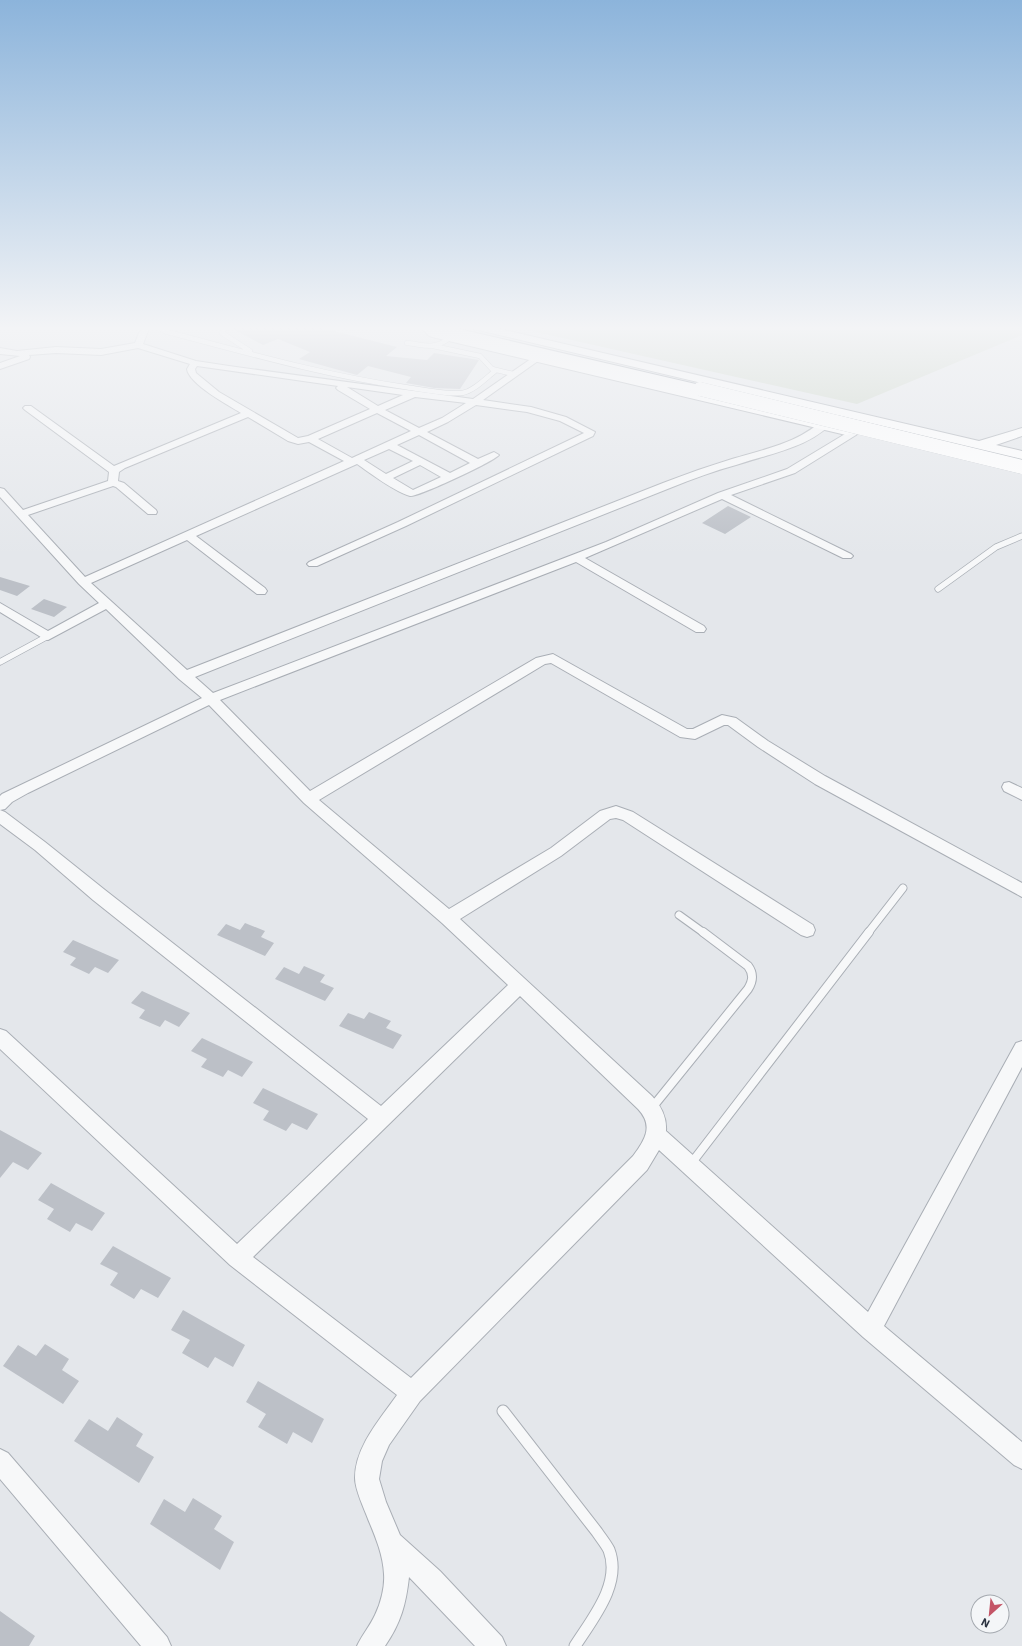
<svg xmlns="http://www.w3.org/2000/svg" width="1022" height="1646" font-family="'IBM Plex Sans',sans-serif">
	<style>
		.green { fill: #cad4c6 }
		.building { fill: #bcc0c7 }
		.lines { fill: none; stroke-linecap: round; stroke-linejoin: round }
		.lane-far4-casing { stroke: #a9aeb5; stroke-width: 5.5 }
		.lane-far3-casing { stroke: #a9aeb5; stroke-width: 7 }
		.lane-far2-casing { stroke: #a9aeb5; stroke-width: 9 }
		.lane-far1-casing { stroke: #a9aeb5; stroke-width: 10 }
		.lane-casing { stroke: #a9aeb5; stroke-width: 13 }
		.street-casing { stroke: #a9aeb5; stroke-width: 2 }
		.secondary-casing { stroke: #a9aeb5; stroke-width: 2 }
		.highway-casing { stroke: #8d95a0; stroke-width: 2 }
		.lane-far4 { stroke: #f7f8f9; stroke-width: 4.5 }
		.lane-far3 { stroke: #f7f8f9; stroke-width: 5.5 }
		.lane-far2 { stroke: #f7f8f9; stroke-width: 7 }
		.lane-far1 { stroke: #f7f8f9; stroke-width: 8 }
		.lane { stroke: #f7f8f9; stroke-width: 11 }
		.street { fill: #f7f8f9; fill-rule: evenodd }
		.secondary { fill: #fff; fill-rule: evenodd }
		.highway { fill: #fff; fill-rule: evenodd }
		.highway-bridge-casing { stroke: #8d95a0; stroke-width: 14; stroke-linecap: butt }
		.highway-bridge { stroke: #fff; stroke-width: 14 }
	</style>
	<rect width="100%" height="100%" fill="#e4e7eb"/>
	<path class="green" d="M509 326H1022V335L857 404Z"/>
	<path class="building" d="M235 326H314L397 347 386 356 427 360 434 353 479 360 460 389 434 388 406 383 411 377 368 366 357 375 299 359 310 352 278 339 263 345 233 329Z
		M728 506 751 517 725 534 702 523Z
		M0 577 30 586 17 596 0 590Z
		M44 599 67 607 54 617 31 609Z
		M245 923 265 931 261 937 274 943 265 956 217 935 226 924 240 930Z
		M73 940 119 960 108 973 95 967 89 974 70 965 76 958 63 952Z
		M304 966 325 975 320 982 334 988 325 1001 275 979 284 967 299 974Z
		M142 991 190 1013 179 1027 165 1020 160 1027 139 1018 145 1010 131 1003Z
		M369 1012 391 1021 386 1028 402 1035 393 1049 339 1026 348 1013 364 1019Z
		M202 1038 253 1062 242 1077 228 1070 223 1077 201 1067 207 1059 191 1051Z
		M263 1088 318 1114 307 1130 292 1123 286 1131 263 1120 269 1111 253 1103Z
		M0 1130 42 1153 28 1170 13 1162 0 1178Z
		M51 1183 105 1213 92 1231 76 1223 70 1232 47 1219 54 1209 38 1200Z
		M113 1246 171 1278 158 1298 141 1289 134 1299 110 1285 118 1273 100 1264Z
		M183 1310 245 1345 233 1367 215 1357 208 1368 182 1353 190 1340 171 1330Z
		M45 1344 69 1359 62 1370 79 1381 63 1404 3 1366 18 1345 36 1356Z
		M258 1381 324 1419 312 1443 293 1432 287 1444 258 1427 266 1414 246 1402Z
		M117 1417 143 1434 136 1446 154 1457 139 1483 74 1441 89 1419 108 1431Z
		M193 1498 222 1516 214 1529 234 1542 220 1570 150 1524 164 1499 185 1512Z
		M0 1611 35 1636 29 1646H0Z"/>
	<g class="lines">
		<g class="lane-far4-casing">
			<path id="lane-far4" d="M158 326 164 331C244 352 323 375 405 387 419 389 449 395 462 393 474 391 486 378 495 371
				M231 326 224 329 222 333 250 351
				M344 326 353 328
				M407 343C426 345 433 350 450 338
				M433 346 480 356 492 369 513 374"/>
		</g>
		<g class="lane-far3-casing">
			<path id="lane-far3" d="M938 589 996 547 1022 536
				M0 662 48 636"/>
		</g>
		<g class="lane-far2-casing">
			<path id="lane-far2" d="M679 915 704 933
				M868 933 903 888"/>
		</g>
		<g class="lane-far1-casing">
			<path id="lane-far1" d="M651 1109 748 989C753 981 754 974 748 966L703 932
				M690 1165 869 932"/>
		</g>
		<g class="lane-casing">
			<path id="lane" d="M503 1411 597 1532C601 1538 606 1544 609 1550 622 1584 592 1619 575 1646"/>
		</g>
		<g class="street-casing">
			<path id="street" d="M142 326H150L143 344 196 361 229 366 473 399 535 356 539 359 538 361 483 400 531 407 566 417 595 432 593 436 406 526 317 566H309L307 564 309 562 398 522 584 433 560 421 527 412 476 405 448 422 427 432 478 459 494 452 499 455C493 462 418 497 410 496 395 492 370 473 357 464L196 536 265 588 267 591 265 594H257L187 540 91 583 187 670 663 483C686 474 709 466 732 459 772 447 800 443 831 413H837L839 415C815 447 772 453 736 465 714 471 692 479 670 488L195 677 213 693 606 542 718 493 787 469 850 431H856L858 433 856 435 795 473 731 495 851 554 853 556 851 558H843L722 499 585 558 704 626 706 629 704 632H696L576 562 220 700 310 791 536 658 553 654 687 729H693L722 715 736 718 768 741 825 776 1022 883V897L815 784 758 747 728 725H724L695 739 680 737 551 663 545 664 319 800 449 909 551 848 600 811 616 806 633 812 813 925 815 930 813 935 807 937 801 935 623 820 616 818 610 819 561 856 460 919 652 1096C661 1106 667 1117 666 1131L868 1312 1016 1043 1022 1041V1067L884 1326 1022 1442V1469L1014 1465 863 1337 659 1150 647 1170 420 1401 389 1445 382 1461 379 1479 386 1502 400 1535 440 1571 502 1637 506 1646H475L409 1577C406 1604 401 1623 385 1646H357C362 1635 370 1626 375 1615 381 1603 385 1586 384 1574 383 1554 375 1536 368 1519 364 1508 355 1490 355 1478 355 1447 380 1419 397 1395L230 1265 0 1049V1029L6 1031 237 1244 368 1119 93 900 35 850 0 824V796L2 794 202 698 179 679 106 609 48 640 44 639 0 612V603L48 631 99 603 79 584 0 497V488L4 489 23 510 108 481 109 472 25 410 23 408 25 406H31L114 466 241 413C228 405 189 384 187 369L190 364 138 348 101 355 56 353 29 355 30 357 29 359 0 369V363L20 356 0 354V348L17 351 56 347 101 349 135 343ZM197 366 338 386 336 388 338 390 370 409 308 436 298 438 219 392 196 373 195 369ZM347 387 403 395 378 406ZM415 397 466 403 442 418 419 428 385 410ZM377 413 411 431 352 458 318 439ZM248 417 288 441 298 444 309 442 344 461 85 577 28 515 113 486 116 487 148 514H156L157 512 156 510 124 483 118 481 119 472 125 468ZM419 435 470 463 450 473 397 445ZM389 449 413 461 386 474 364 460ZM420 465 441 477 413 490 393 478ZM209 705 304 803 442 923 508 985 381 1106 105 890 45 842 5 812 0 810 5 809 12 802 28 793ZM520 996 638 1109C654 1126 645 1140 633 1156L411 1378 253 1257Z
				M1009 782 1022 788V800L1004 791 1002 787 1004 783Z
				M0 1449 8 1453 167 1637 171 1646H141L0 1479Z"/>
		</g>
		<g class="secondary-casing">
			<path id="secondary" d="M420 326H432L436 330 846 427 851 428 853 431 851 434 846 435 432 337 428 335Z
				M468 326H488L979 441 1022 428V436L996 445 1022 451V459L474 329 470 328Z"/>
		</g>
		<g class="highway-casing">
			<path id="highway" d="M425 326H446L700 385 705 386 707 389 705 392 700 393 431 330 427 329Z"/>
		</g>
		<use href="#lane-far4" class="lane-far4"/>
		<use href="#lane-far3" class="lane-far3"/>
		<use href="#lane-far2" class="lane-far2"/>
		<use href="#lane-far1" class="lane-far1"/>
		<use href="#lane" class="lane"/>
		<use href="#street" class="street"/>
		<use href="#secondary" class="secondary"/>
		<use href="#highway" class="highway"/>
		<g class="highway-bridge-casing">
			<path id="highway-bridge" d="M700 389 1022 467"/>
		</g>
		<use href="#highway-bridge" class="highway-bridge"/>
	</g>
	<linearGradient id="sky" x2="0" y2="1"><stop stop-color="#8cb4db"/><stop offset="0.59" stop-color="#f3f4f6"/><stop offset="1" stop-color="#f3f4f6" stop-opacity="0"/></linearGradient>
	<rect width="1022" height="556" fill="url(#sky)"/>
	<g transform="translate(990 1614) rotate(207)"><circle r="19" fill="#f4f6f8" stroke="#a4a9af"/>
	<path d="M0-3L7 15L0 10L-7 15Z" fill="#c45567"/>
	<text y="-6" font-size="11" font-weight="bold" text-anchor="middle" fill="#2d3542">N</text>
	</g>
</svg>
